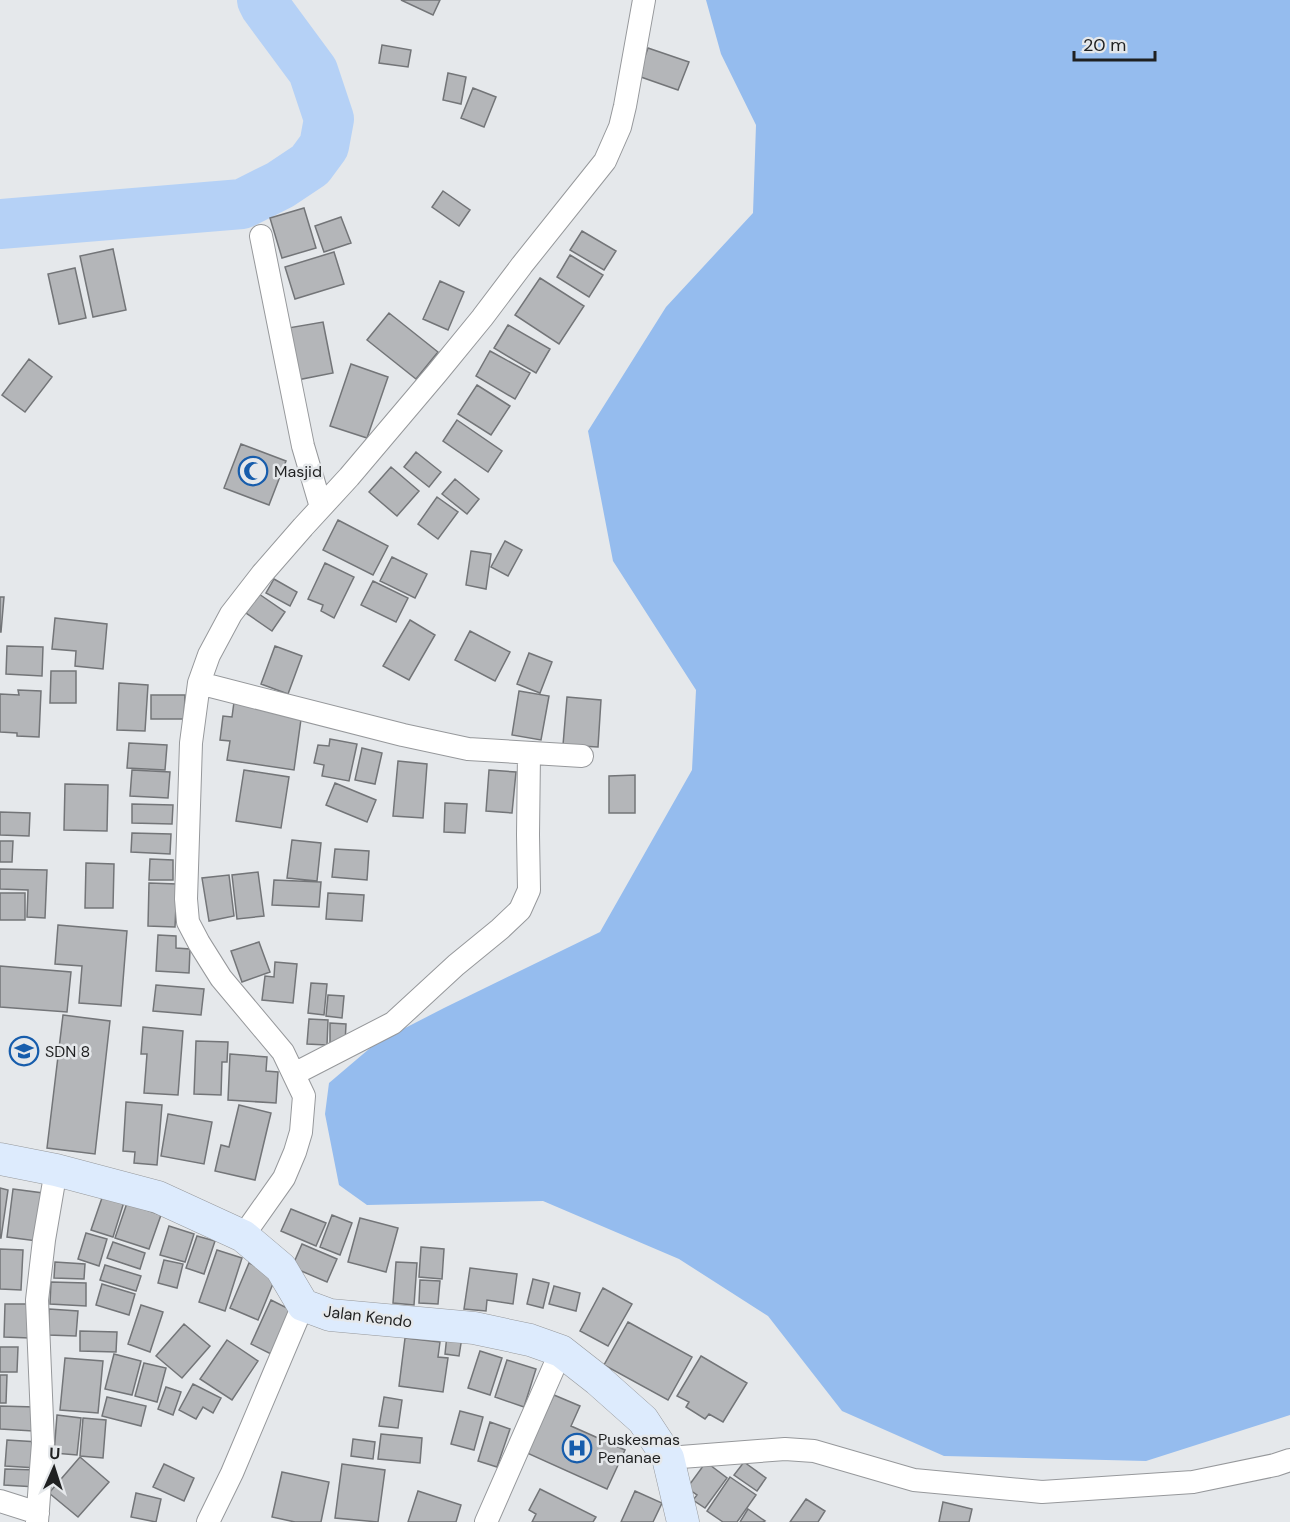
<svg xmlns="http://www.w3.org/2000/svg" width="1290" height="1522" font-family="'DM Sans',sans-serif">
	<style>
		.green { fill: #95bcee }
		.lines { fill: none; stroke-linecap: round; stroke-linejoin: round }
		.river { stroke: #b5d1f6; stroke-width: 50 }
		.building { fill: #b4b6b9; stroke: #737578; stroke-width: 1.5 }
		.street-casing { stroke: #96989b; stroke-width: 24 }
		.secondary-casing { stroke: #96989b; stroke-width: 33 }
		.street { stroke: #fff; stroke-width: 22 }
		.secondary { stroke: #ddebfd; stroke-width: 32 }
		.labels { text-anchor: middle; stroke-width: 5; stroke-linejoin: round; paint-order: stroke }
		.poi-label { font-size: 16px; fill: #1f2021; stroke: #e5e8eb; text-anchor: start }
		.street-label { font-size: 16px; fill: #1f2021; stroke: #e5e8eb }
	</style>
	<rect width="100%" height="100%" fill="#e5e8eb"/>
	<path class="green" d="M706 0H1290V1415L1146 1461 944 1456 842 1411 768 1316 679 1259 543 1201 367 1205 339 1185 325 1114 329 1083 376 1043 444 1008 600 932 692 770 696 690 613 561 588 431 666 307 753 213 756 125 721 54Z"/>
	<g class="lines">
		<path class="river" d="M0 224 242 204 280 185 310 165 324 146 329 119 313 71 265 6 262 0"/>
	</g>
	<path class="building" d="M401 0H440L433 15Z
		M382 45 411 50 408 67 379 63Z
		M648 48 689 62 678 90 638 76Z
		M448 73 466 77 461 104 443 100Z
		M473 88 496 97 484 127 461 118Z
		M443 191 470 210 459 226 432 207Z
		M304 208 316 248 282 258 270 218Z
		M341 217 351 243 324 252 315 226Z
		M582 231 616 251 604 270 570 250Z
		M113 249 126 310 93 317 80 256Z
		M334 252 344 284 295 299 285 267Z
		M570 255 603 275 589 297 557 277Z
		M75 268 86 318 59 324 48 274Z
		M540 278 584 306 559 344 515 315Z
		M440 281 464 292 448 330 423 319Z
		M389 313 438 352 416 379 367 340Z
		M323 322 333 373 297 380 288 328Z
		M508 325 550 349 536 373 494 348Z
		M490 351 530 373 515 399 476 376Z
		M29 359 52 377 25 412 2 395Z
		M351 364 388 377 367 438 330 426Z
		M477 385 510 406 491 435 458 414Z
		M457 420 502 451 488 472 443 441Z
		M241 444 286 461 269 505 224 488Z
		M416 452 441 472 429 487 404 467Z
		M391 467 419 491 397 516 369 492Z
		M455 479 479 499 467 514 442 494Z
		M437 497 458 512 438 539 418 524Z
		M338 520 388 546 373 575 323 550Z
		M505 541 522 550 508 576 491 567Z
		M471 551 491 554 486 589 466 585Z
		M392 557 427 574 415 598 380 581Z
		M325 563 354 577 334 618 321 611 323 605 308 599Z
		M274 579 297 592 290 606 266 593Z
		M373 581 408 598 396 622 361 605Z
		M259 594 285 612 272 631 246 613Z
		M0 597H4L1 632H0Z
		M55 618 107 624 103 669 75 666 76 651 52 649Z
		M410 620 435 635 409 680 383 666Z
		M470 631 510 652 495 681 455 660Z
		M7 646 43 647 42 676 6 674Z
		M275 646 302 656 288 694 261 684Z
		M529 653 552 662 540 693 517 684Z
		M51 671H76V703H50Z
		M119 683 148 685 145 731 117 730Z
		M18 690 41 691 39 737 17 736V733L0 732V694L19 695Z
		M519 691 549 696 541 740 512 735Z
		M151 695H185L184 719H151Z
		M567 697 601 700 598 747 563 745Z
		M234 702 302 712 294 770 227 760 230 741 220 740 223 716 232 717Z
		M330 739 357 744 349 781 322 776 324 765 314 763 318 745 329 746Z
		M129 743 167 745 165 770 127 768Z
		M362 748 382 753 375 784 355 780Z
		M398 761 427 764 423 818 393 816Z
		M132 770 170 772 168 798 130 796Z
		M244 770 289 777 281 828 236 821Z
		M489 770 516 772 512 813 486 811Z
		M635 775V813H609V776Z
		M335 783 376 800 367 822 326 805Z
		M65 784 108 785 107 831 64 830Z
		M445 803 467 804 465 833 444 832Z
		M132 804 173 805 172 824 132 823Z
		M0 812 30 813 29 836 0 835Z
		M132 833 171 834 170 854 131 852Z
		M292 840 321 843 317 881 287 878Z
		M0 841H13L12 862H0Z
		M335 849 369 851 367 880 332 877Z
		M150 859 173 860V880H149Z
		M86 863 114 864 113 908H85Z
		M0 869 47 870 45 918 27 917 28 890 0 889Z
		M258 872 264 916 237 919 232 875Z
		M229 875 234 916 209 921 202 878Z
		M274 880 321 882 319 907 272 905Z
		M149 883 177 884 175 927 148 926Z
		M0 893H25V920H0Z
		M328 893 364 895 362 921 326 919Z
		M58 925 127 931 121 1006 79 1003 82 966 55 964Z
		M158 935 176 936V948L190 949 189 973 156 971Z
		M259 942 270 972 242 982 231 951Z
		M275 962 297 964 293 1003 262 1000 265 976 274 977Z
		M0 966 71 972 67 1012 0 1007Z
		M311 983 327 984 324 1015 308 1013Z
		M156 985 204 989 201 1015 153 1011Z
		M328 995 344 996 342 1018 326 1016Z
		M63 1015 110 1021 95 1154 47 1148Z
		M309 1019 328 1020 327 1045 307 1044Z
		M330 1023 346 1024 345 1044H330Z
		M143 1027 183 1031 178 1095 144 1093 147 1054H141Z
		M196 1041 228 1042 227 1062H222L221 1095 194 1094Z
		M230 1054 267 1057 266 1071 278 1072 276 1103 228 1100Z
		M126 1102 162 1105 157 1165 134 1163 135 1152 123 1151Z
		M239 1105 271 1113 255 1180 215 1171 221 1145 229 1147Z
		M168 1114 212 1122 204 1164 161 1156Z
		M0 1188 8 1190 1 1238H0Z
		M13 1189 43 1193 37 1241 7 1237Z
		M103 1195 124 1202 113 1237 91 1230Z
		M127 1203 161 1215 149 1249 115 1238Z
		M291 1209 326 1223 316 1246 281 1231Z
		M332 1215 352 1223 340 1255 320 1247Z
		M360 1218 398 1228 386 1272 348 1262Z
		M169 1226 194 1234 185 1262 160 1255Z
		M86 1233 107 1239 99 1266 78 1259Z
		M197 1236 215 1241 204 1274 186 1268Z
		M113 1242 145 1253 140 1269 107 1258Z
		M302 1244 337 1259 327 1282 292 1267Z
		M421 1247 444 1249 442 1279 419 1277Z
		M0 1249 23 1250 21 1290 0 1289Z
		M217 1250 242 1258 225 1311 199 1302Z
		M164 1260 183 1264 177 1288 158 1283Z
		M55 1262 85 1264 84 1279 54 1278Z
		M396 1262 417 1263 414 1305 393 1303Z
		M249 1263 277 1274 258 1320 230 1308Z
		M105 1265 141 1276 136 1291 100 1280Z
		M470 1268 517 1274 513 1304 487 1300 486 1311 464 1309Z
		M533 1279 549 1283 543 1308 527 1304Z
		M420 1280 440 1281 438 1304 419 1303Z
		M51 1282 86 1283V1306L50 1304Z
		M102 1284 135 1294 129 1315 96 1305Z
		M554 1286 580 1293 576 1311 549 1304Z
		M603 1288 632 1304 608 1346 580 1331Z
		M271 1300 291 1310 271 1354 251 1344Z
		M5 1304H31L30 1338 4 1337Z
		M141 1305 163 1312 150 1352 128 1344Z
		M49 1309 78 1311 76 1336 48 1335Z
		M628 1322 692 1357 668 1400 604 1365Z
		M184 1324 210 1346 182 1378 156 1356Z
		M80 1331 117 1332 116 1352 80 1351Z
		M447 1335 462 1337 459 1356 445 1354Z
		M405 1338 440 1342 438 1357 448 1358 443 1392 399 1386Z
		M227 1340 258 1361 232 1400 200 1379Z
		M0 1347H18L17 1372H0Z
		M480 1351 502 1358 490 1395 468 1388Z
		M114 1354 141 1361 132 1395 105 1389Z
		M701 1356 747 1383 723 1422 709 1414 705 1419 686 1407 689 1402 677 1396Z
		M65 1358 103 1361 98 1413 60 1410Z
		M507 1360 536 1369 524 1407 495 1397Z
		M144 1363 166 1368 157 1402 135 1396Z
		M0 1375H7L6 1403H0Z
		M193 1384 221 1398 213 1413 203 1407 196 1419 179 1410Z
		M166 1387 181 1392 173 1415 158 1409Z
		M554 1395 580 1406 571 1426 625 1450 607 1489 527 1453Z
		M107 1397 146 1406 141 1426 102 1416Z
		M384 1397 402 1400 398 1428 379 1426Z
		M0 1406 35 1407 33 1431 0 1429Z
		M460 1411 483 1417 474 1450 451 1444Z
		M57 1415 81 1418 77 1455 54 1453Z
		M83 1418 106 1420 103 1458 80 1456Z
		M490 1422 510 1429 497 1467 478 1461Z
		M381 1434 422 1438 420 1463 378 1459Z
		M353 1439 375 1442 373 1459 351 1456Z
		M7 1440 39 1442 37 1468 5 1466Z
		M80 1457 109 1482 78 1517 49 1493Z
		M706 1462 727 1478 705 1508 693 1500 697 1495 687 1488Z
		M744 1462 766 1478 757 1491 734 1475Z
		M164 1464 194 1478 184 1501 153 1487Z
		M342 1464 385 1470 378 1522 335 1518Z
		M5 1469 37 1470 36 1487 4 1485Z
		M282 1472 329 1482 321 1522H295L272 1517Z
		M730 1477 756 1495 737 1522H723L707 1511Z
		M540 1489 596 1517 593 1522H532L536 1514 529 1510Z
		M418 1491 461 1505 456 1522H408Z
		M635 1491 662 1503 653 1522H621Z
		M136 1493 161 1499 156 1522 131 1517Z
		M806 1499 825 1511 818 1522H790Z
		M943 1502 972 1509 969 1522H939Z
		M748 1509 765 1521 763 1522H740Z"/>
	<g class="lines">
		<g class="street-casing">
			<path id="street" d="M261 236 303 446 321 507
				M199 683 403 735 468 749 582 756
				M294 1074 393 1023 456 965 500 929 520 910 529 890 528 835 529 753
				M243 1236 284 1178 295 1152 301 1132 304 1096 283 1052 221 978 199 943 188 922 186 899 191 743 199 683 209 655 231 614 262 574 303 527 349 477 437 373 482 318 522 265 605 161 620 127 625 106 644 0
				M668 1458 785 1449 814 1451 914 1480 1042 1492 1193 1482 1275 1465 1290 1460
				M0 1501 38 1513
				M37 1522 43 1443 37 1300 44 1240 56 1170
				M208 1522 232 1473 303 1305
				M486 1522 561 1351"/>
		</g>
		<g class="secondary-casing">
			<path id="secondary" d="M0 1159 56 1170 158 1197 243 1236 281 1268 303 1305 330 1315 474 1328 530 1340 561 1351 598 1380 643 1420 668 1458 683 1522"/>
		</g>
		<use href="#street" class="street"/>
		<use href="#secondary" class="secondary"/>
	</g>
	<defs>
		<g id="mosque-ring" transform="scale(1.5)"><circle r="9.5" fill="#e5e8eb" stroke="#175dac" stroke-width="1.5"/><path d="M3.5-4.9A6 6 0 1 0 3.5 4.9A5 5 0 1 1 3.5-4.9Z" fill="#175dac"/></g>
		<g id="school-ring" transform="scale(1.5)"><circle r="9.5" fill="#e5e8eb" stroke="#175dac" stroke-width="1.5"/><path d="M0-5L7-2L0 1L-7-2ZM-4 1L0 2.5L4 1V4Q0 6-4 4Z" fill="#175dac"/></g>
		<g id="hospital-ring" transform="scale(1.5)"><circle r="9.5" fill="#e5e8eb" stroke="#175dac" stroke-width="1.5"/><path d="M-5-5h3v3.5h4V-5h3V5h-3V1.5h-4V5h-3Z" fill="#175dac"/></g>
	</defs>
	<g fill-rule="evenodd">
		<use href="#mosque-ring" x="253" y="471"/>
		<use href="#school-ring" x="24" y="1051"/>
		<use href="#hospital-ring" x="577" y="1448"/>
	</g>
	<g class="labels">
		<g class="poi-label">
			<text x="274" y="477">Masjid</text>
			<text x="45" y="1057">SDN 8</text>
			<text x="598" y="1445">Puskesmas<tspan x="598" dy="18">Penanae</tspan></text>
		</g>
		<g class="street-label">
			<text transform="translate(368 1316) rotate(7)" y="6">Jalan Kendo</text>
		</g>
	</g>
	<g transform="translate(54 1468) rotate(3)" stroke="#e5e8eb" stroke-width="4.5" paint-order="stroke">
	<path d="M0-4.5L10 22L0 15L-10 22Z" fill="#1f2021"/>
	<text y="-9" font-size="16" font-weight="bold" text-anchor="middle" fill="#1f2021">U</text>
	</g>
	<path d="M1074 51v9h81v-9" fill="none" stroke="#1f2021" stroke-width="3"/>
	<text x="1083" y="51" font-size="18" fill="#1f2021" stroke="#e5e8eb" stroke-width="4.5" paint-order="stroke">20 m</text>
</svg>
